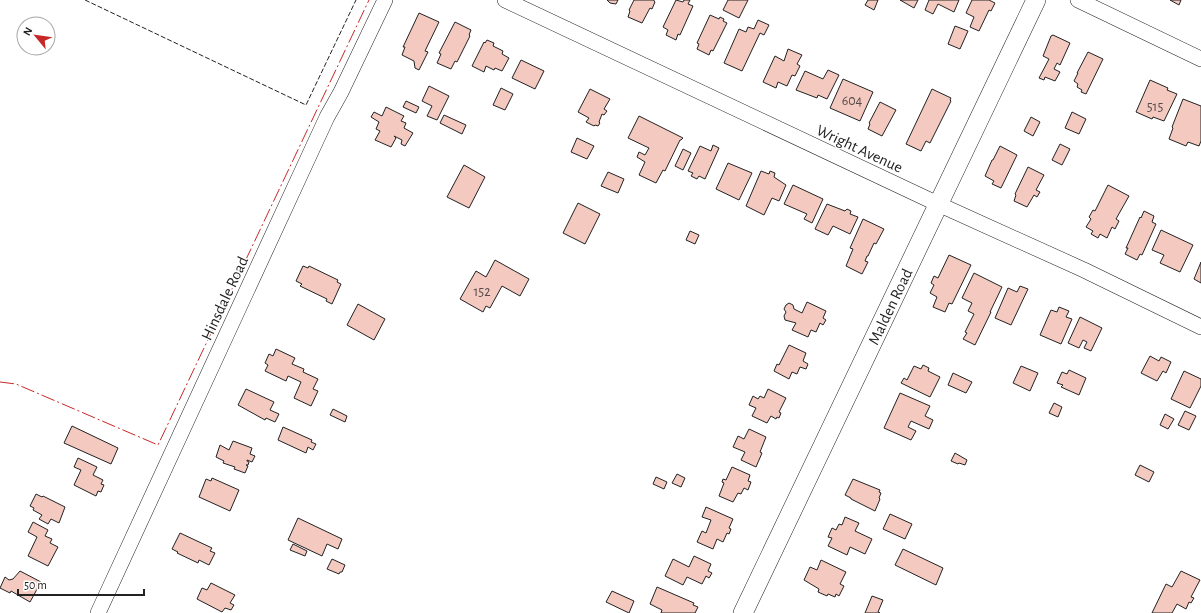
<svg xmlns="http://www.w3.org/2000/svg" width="1201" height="613" font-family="'Alegreya Sans',sans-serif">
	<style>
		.building { fill: #f3c9c0; stroke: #222 }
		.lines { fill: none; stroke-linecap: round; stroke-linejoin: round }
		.minor-casing { stroke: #222; stroke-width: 16 }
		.tertiary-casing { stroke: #222; stroke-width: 20 }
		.minor { stroke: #fff; stroke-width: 15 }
		.tertiary { stroke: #fff; stroke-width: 19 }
		.fence { stroke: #222; stroke-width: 1; stroke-dasharray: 5 2; stroke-linecap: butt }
		.power { stroke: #c62828; stroke-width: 1; stroke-dasharray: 14 3 2 3; stroke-linecap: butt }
		.labels { text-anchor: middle; stroke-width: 3; stroke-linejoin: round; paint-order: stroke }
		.number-label { font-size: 14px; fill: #564c4a }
		.street-label { font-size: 16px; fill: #222; stroke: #fff }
	</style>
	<rect width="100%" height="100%" fill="#fff"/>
	<path class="building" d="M607 0H618L616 4 610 3Z
		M634 0H654V1L655 2 652 9 650 8 642 23 628 17 630 11 629 10Z
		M676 0 683 2 684 0H690L688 4 693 6 680 35 678 34 676 40 666 35 668 30 663 27Z
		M728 0H748L739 18 723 10Z
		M868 0H878L874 10 865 5Z
		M900 0H918L914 8Z
		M929 0H959L954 12 938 4 933 14 925 10Z
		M972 0H989L995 3 991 11 989 10 979 31 970 27 974 17 966 13Z
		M1170 0H1181L1179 5Z
		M419 13 439 22 425 51 428 52 419 70 415 68 414 61 402 55 405 47H403Z
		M710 15 719 19 720 17 724 19 723 21 727 23 713 51 711 50 709 55 697 49 699 44 697 43Z
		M758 20 769 25 764 35 760 33 742 71 724 63 739 29 746 32 748 27 754 29Z
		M455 22 471 30 469 35 470 36 457 62 455 61 451 69 437 63 441 54 439 53Z
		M955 26 968 31 960 49 948 44Z
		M1053 35 1070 43 1060 65 1057 63 1054 69 1060 72 1055 81 1045 77 1044 80 1039 78 1049 59 1043 56 1051 36Z
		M487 40 494 43 493 46 503 51 502 54 509 58 502 71 495 68 494 70 486 66 484 72 472 66 484 42 485 43Z
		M788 49 802 55 797 64 800 66 795 76 792 75 787 86 778 82 776 88 763 82 775 56 784 61Z
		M1088 52 1103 59 1086 94 1081 92 1082 90 1077 87 1078 84 1074 81 1078 73H1077Z
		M521 60 544 71 535 89 512 78Z
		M828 70 839 75 827 99 818 95 817 98 796 90 805 71 823 79Z
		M843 79 873 92 860 121 830 108Z
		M1150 80 1168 88 1167 90 1177 94 1164 121 1153 117 1152 119 1136 112Z
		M429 86 449 96 437 120 427 116 432 106 422 101Z
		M501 88 513 94 505 110 493 105Z
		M590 89 610 99 604 109 607 111 604 115 602 114 599 122 600 123 598 126 595 125 594 126 586 122 589 118 578 112Z
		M932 89 951 98 950 100 951 101 930 143 926 141 921 151 906 144Z
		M1183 99 1201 106V141L1199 146 1188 142 1186 146 1169 139 1173 128 1172 127Z
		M406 101 419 107 416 113 403 107Z
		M880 102 896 110 882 136 868 129 870 124 869 123Z
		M386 107 404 116 401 121 406 123 404 128 413 133 405 146 401 144 402 140 394 136 396 138 391 147 375 140 380 131 376 129 379 122 371 117 374 112 382 116Z
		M1072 112 1086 119 1079 134 1065 128Z
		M444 115 466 125 462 134 440 123Z
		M639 116 683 138 681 140H680L665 171 663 170 656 183 639 175 645 162 637 157 639 152 645 155 649 148 628 138Z
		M1031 117 1040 122 1033 136 1024 131Z
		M577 138 594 146 587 159 571 152Z
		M1060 144 1070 149 1062 165 1052 160Z
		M713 145 719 148 705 179 699 176 697 179 691 176 693 173 688 171 700 146 711 151Z
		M1000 146 1017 155 1001 188 992 184 994 181 985 176 992 160H993Z
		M683 149 691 153 683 170 675 166Z
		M728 163 752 173 739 200 716 189Z
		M464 165 485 177 469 208 447 197Z
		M1028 167 1044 175 1036 190 1040 192 1037 197 1034 195 1027 207 1014 201 1016 195 1015 194Z
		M761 171 769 174 770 171 775 173 774 177 786 185 779 201 772 198 764 215 746 206Z
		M608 172 624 179 618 193 601 186Z
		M793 185 823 199 812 223 804 219 807 214 784 204Z
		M1108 185 1129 196 1116 219 1119 221 1115 229 1112 227 1107 238 1100 234 1098 238 1091 234 1093 231 1086 227 1091 219 1089 217 1093 210 1095 211Z
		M578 203 600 214 585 244 563 233Z
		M827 204 845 211 847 209 851 211 850 214 858 217 850 234 833 226 828 235 815 229Z
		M1144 211 1154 216 1152 222 1156 224 1142 255 1140 254 1137 260 1125 254 1128 248H1126L1140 217 1141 218Z
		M863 219 884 229 876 244 874 243 868 256H867L865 261 868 262 862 274 846 266 853 249 850 248Z
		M1161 230 1193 245 1180 272 1160 263 1164 255 1152 250Z
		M690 231 699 235 695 244 686 240Z
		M949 255 971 265 952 304 949 303 945 312 933 307 937 297 930 293 934 285 931 283 934 276 938 278Z
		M495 260 529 279 520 296 502 286 490 308 486 306 483 312 460 299 476 271 486 277Z
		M1201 262V283L1194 279Z
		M303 266 308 268 309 266 338 280 337 282 341 284 332 304 326 301 327 299 300 286 302 284 296 281Z
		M974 273 1002 287 990 312H991L975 345 963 339 967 333 965 332 974 314 968 311 972 303 962 298Z
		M1020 286 1028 289 1011 325 995 318 1008 288 1017 292Z
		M807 302 826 311 823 318 826 320 823 325 820 323 816 332 811 330 808 337 792 330 796 323 785 320 784 316 786 312 784 309 786 305 789 303 793 305 794 309 802 313Z
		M358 304 385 319 374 340 347 325Z
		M1059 307 1069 311 1066 317 1072 319 1061 344 1040 335 1051 310 1057 312Z
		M1080 317 1102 328 1091 351 1084 348 1087 342 1083 340 1079 348 1068 343Z
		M789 345 806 353 803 361 808 364 806 369 800 367 797 374 792 372 789 379 774 371 777 364 779 365Z
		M276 349 295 358 292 364 304 369 303 372 318 379 313 389 318 391 311 406 294 398 301 382 288 376 286 381 265 371 268 365 265 363 269 354 273 356Z
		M1150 356 1159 361 1161 357 1171 362 1166 373 1163 371 1157 381 1141 373Z
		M923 365 929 368 928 371 940 377 930 397 901 383 904 378 907 380 914 366 921 369Z
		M1021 366 1038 373 1030 391 1013 383Z
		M1069 370 1086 378 1079 395 1061 387 1063 385 1057 383 1062 372 1067 374Z
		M1184 371 1201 379V386L1190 408 1171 399Z
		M953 373 972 382 966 393 948 385Z
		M246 389 274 402 270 410 279 414 275 422 266 418 265 420 238 405Z
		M768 389 786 398 779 412 781 413 779 418 777 417 776 419 771 416 767 423 752 416 756 408 749 405 753 396 758 399 760 396 764 398Z
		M900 393 930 406 925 416 933 420 929 429 911 421 908 427 916 431 911 440 884 428Z
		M1054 403 1062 407 1058 417 1049 413Z
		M333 409 347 416 345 422 330 415Z
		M1185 411 1196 416 1189 430 1178 425Z
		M1165 414 1174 419 1168 429 1160 425Z
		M72 426 118 448 111 464 64 443Z
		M283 427 312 440 311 442 316 444 313 450 308 447 306 453 278 440Z
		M749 429 766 437 760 452 762 453 756 467 741 460 745 452 733 447 738 436 744 439Z
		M233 441 252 448 250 454 255 456 252 462 247 460V461L249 462 248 465H246L248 466 245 473 234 469 235 467 223 463 224 461 216 457 220 445 229 450Z
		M955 453 967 460 965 465 959 463 958 464 951 461Z
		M78 458 97 467 93 475 103 480 101 484 104 485 101 492 98 491 96 496 74 485 81 470 74 467Z
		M1140 465 1154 472 1149 482 1135 475Z
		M732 467 750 475 748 481 751 482 748 490 744 488 741 494 738 493 733 502 719 496 724 483 722 482 723 479 726 480Z
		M677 474 685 478 681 487 672 483Z
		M656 477 667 482 664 489 653 484Z
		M212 478 239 490 230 511 199 497 206 479 211 481Z
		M853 479 880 490 879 492 881 493 879 498 880 499 875 511 851 499V498L845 495Z
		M36 494 42 497 43 496 65 507 59 523 51 519 48 524 39 519 42 515 33 510 34 508 30 506Z
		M706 507 733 519 729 528 731 529 729 534 727 533 723 542 717 539 713 549 697 542 702 531 706 533 711 520 702 517Z
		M890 514 912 524 905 539 883 529Z
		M845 517 859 523 855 531 872 539 865 554 850 547 847 555 828 546 832 538 828 537 832 528 836 530 839 524 842 525Z
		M298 518 342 539 338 549 327 544 322 556 288 540Z
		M33 522 48 530 45 536 52 539 50 543 58 547 48 566 28 556 37 537 28 532Z
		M180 533 212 548 210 551 215 553 209 565 199 560 198 563 177 553 178 552 172 549Z
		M293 544 307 551 305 556 290 550Z
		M903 549 943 568 936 585 895 565Z
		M694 556 711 564 708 571 712 573 709 578 706 576 702 584 687 577 683 585 665 576 673 559 689 567Z
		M332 559 345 565 342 572H340L339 574 327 569Z
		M821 560 846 572 840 584 844 586 839 596 836 594 835 597 828 594 827 596 818 592 819 589 804 580 810 567 817 570Z
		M20 571 41 582 30 602 11 591 10 593 0 588 5 577 9 580 13 579Z
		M1181 571 1200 580 1191 597 1194 598 1191 603 1189 602 1186 609 1177 604 1172 613H1152L1166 584 1172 587Z
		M211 583 235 595 230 603 234 605 231 610 225 608 222 612 197 599 202 588 207 590Z
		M657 587 694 603 693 605 698 607 695 613H661L662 610 650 604Z
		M612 591 634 601 629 613 606 602Z
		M872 596 883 600 878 612 880 613H865Z"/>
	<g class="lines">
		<g class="minor-casing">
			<path id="minor" d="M505 0 938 204 1084 270 1201 327
				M1078 0 1201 59
				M98 613 327 117 341 92 385 0"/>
		</g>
		<g class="tertiary-casing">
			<g id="tertiary">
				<path id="s1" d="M743 613 1036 0"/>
			</g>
		</g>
		<use href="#minor" class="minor"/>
		<use href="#tertiary" class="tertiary"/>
		<path class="fence" d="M85 0 306 105 356 0"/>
		<path class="power" d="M0 382 16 384 158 445 369 0"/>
	</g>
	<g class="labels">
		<g class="number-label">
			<text x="852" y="105">604</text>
			<text x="1155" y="111">515</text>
			<text x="482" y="296">152</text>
		</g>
		<g class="street-label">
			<text transform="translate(860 148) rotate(25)" y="6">Wright Avenue</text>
			<text transform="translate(224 298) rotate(-65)" y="6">Hinsdale Road</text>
			<text dy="6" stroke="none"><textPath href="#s1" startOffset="340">Malden Road</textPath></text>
		</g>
	</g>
	<g transform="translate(36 36) rotate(299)"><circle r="19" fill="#ffffff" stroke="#a7a7a7"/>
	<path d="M0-3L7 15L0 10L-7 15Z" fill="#c62828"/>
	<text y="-6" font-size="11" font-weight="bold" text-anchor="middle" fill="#222222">N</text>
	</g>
	<path d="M18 589v6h126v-6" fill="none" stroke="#222222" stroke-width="2"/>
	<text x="24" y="589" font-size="12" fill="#222222" stroke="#ffffff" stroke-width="3" paint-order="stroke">50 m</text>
</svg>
